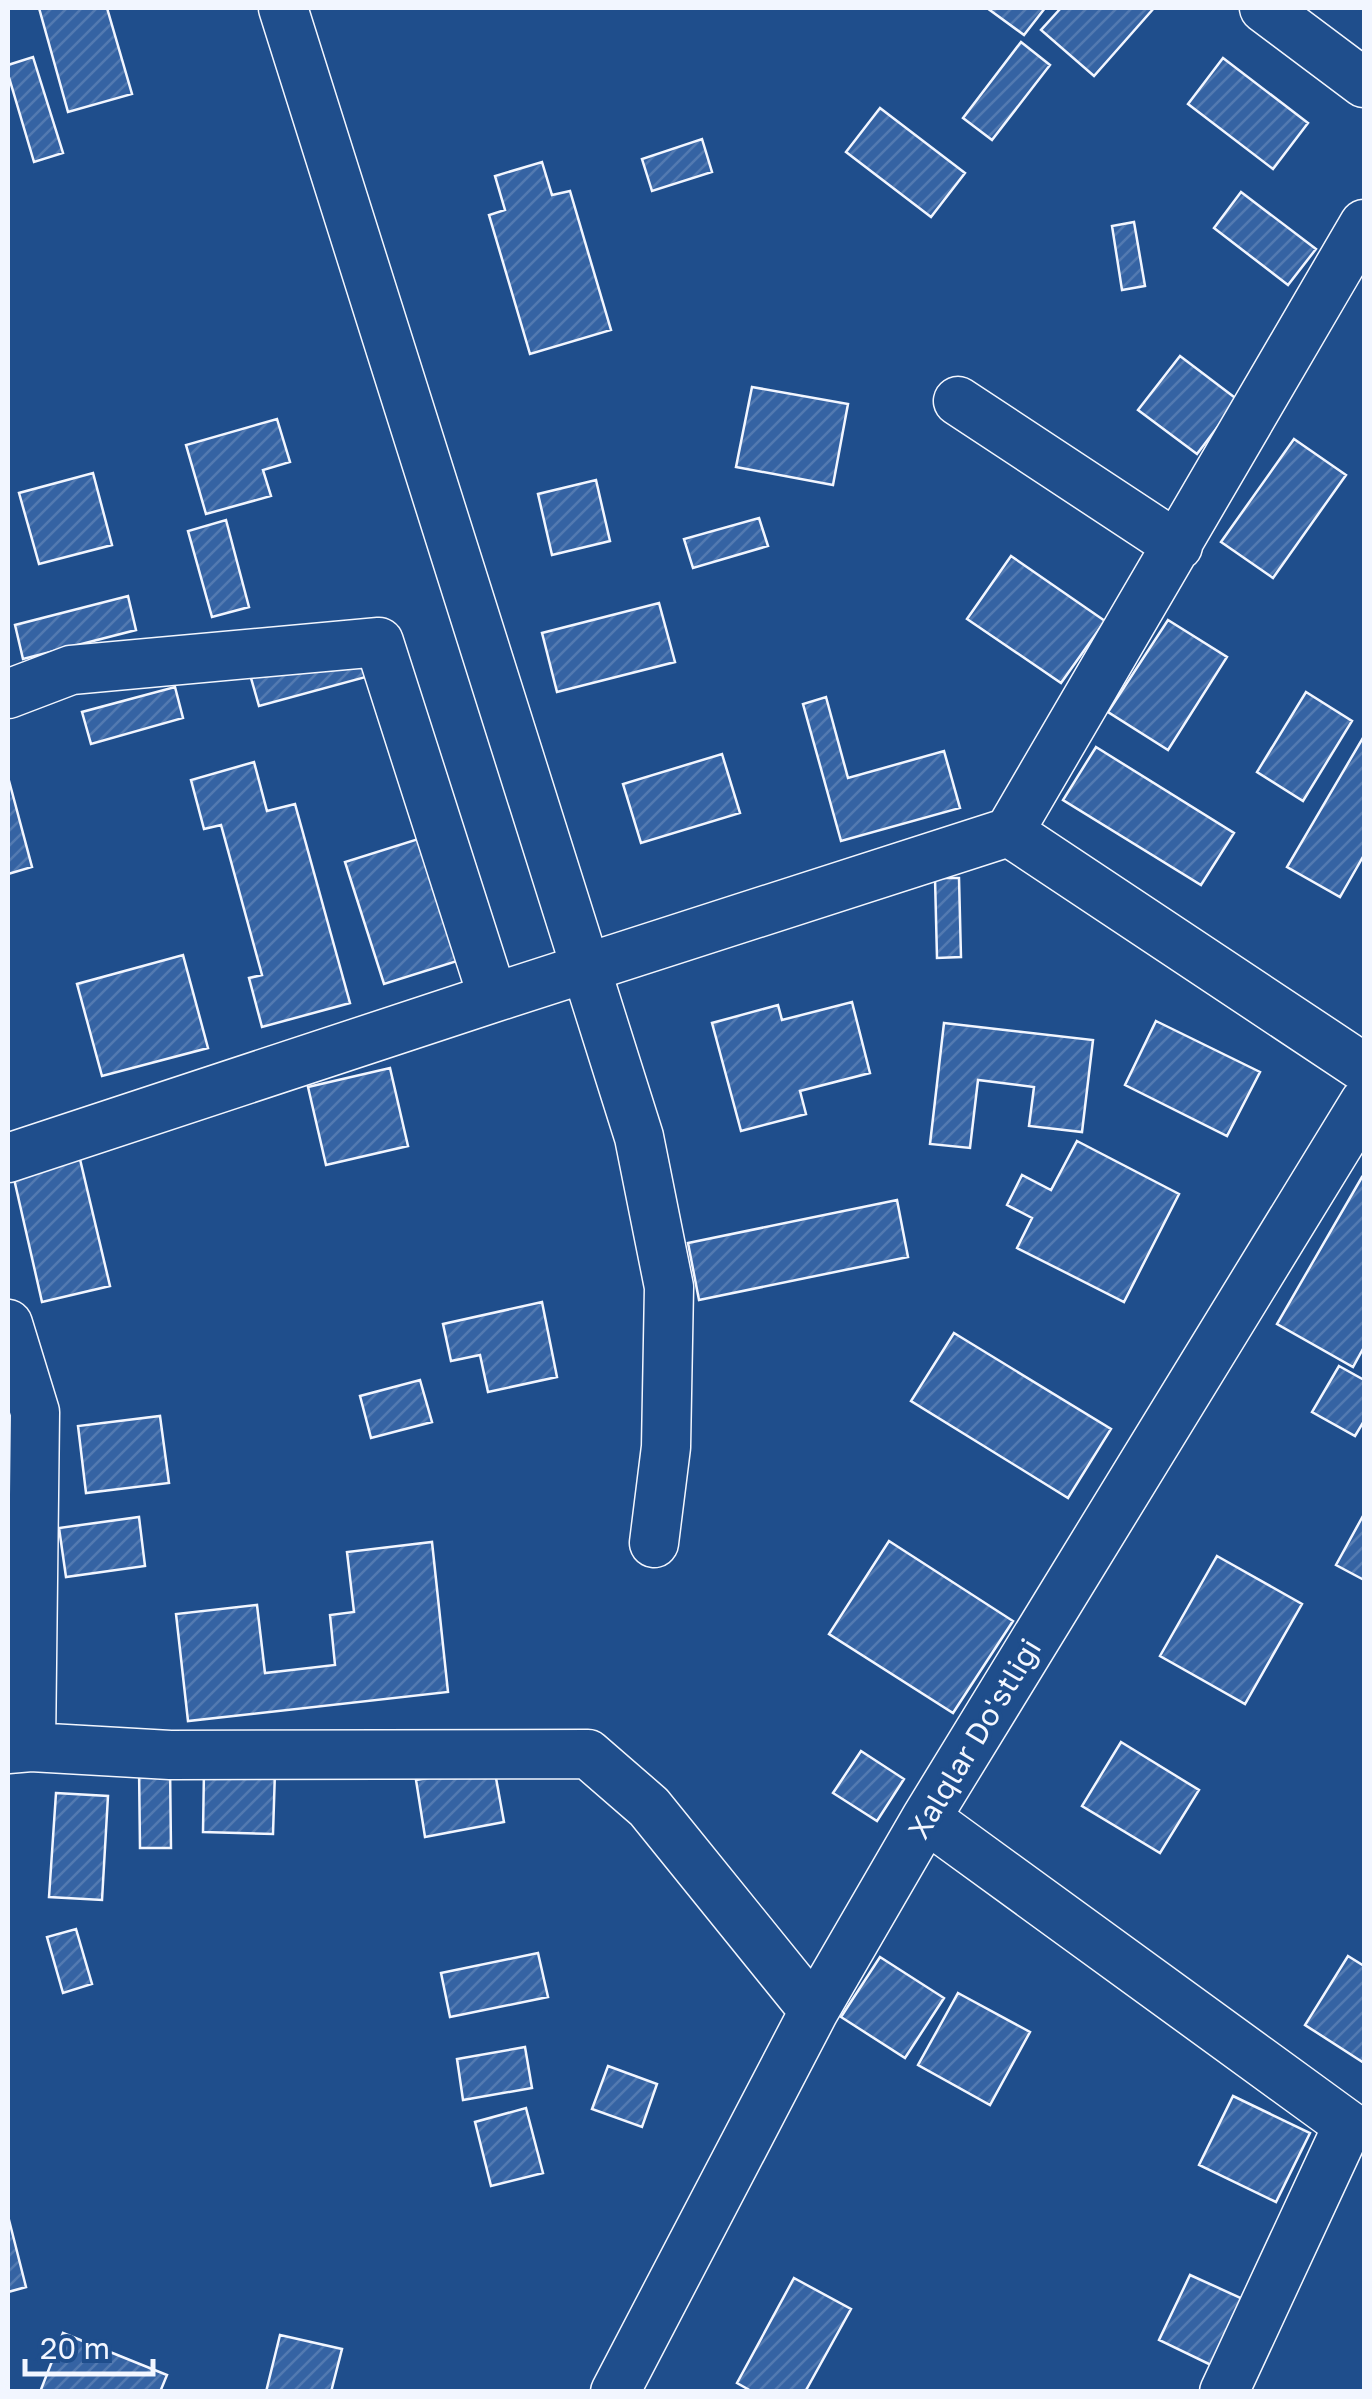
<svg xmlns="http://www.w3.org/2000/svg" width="1372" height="2399" font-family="'Golos Text',sans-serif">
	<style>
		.building { fill: url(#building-hatch); stroke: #f2f6ff; stroke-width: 2.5 }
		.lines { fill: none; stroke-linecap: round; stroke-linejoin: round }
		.minor-casing { stroke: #f2f6ff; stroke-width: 51 }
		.minor { stroke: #1f4e8c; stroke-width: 48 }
		.labels { text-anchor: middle; stroke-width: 8; stroke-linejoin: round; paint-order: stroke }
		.street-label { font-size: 30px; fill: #f2f6ff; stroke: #1f4e8c }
	</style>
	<defs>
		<pattern id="building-hatch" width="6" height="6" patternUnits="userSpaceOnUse" patternTransform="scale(2.5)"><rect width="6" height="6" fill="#3563a3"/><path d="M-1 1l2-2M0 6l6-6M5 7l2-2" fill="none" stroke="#537ab1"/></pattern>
	</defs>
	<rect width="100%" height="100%" fill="#1f4e8c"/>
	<path class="building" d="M39 8H107L132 94 68 112Z
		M987 8H1045L1024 35Z
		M1061 8H1154L1094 76 1041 30Z
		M1021 42 1050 65 992 140 963 118Z
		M33 57 63 153 34 162 8 74V65Z
		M1223 58 1308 123 1273 169 1188 104Z
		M880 108 965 173 931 217 846 152Z
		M702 139 712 172 652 191 642 159Z
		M542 162 552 195 570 191 611 330 530 354 489 215 505 210 495 176Z
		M1241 192 1316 249 1288 285 1214 228Z
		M1134 222 1145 286 1122 290 1112 226Z
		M1180 356 1238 400 1197 454 1138 410Z
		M752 387 848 404 833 485 736 467Z
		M277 419 290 462 263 470 271 496 206 514 186 445Z
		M1294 439 1346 475 1273 578 1221 542Z
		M93 473 112 545 39 564 19 493Z
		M596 480 610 541 552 555 538 494Z
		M759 518 768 546 693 568 684 539Z
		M226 520 249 607 212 617 188 531Z
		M1011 556 1105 621 1061 683 967 619Z
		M128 596 136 630 23 659 15 625Z
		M659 603 675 662 557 692 542 633Z
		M1168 620 1227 657 1168 750 1108 712Z
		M369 646 377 674 259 706 251 678Z
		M175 687 183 718 91 744 82 712Z
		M1306 692 1352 721 1303 801 1257 772Z
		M826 697 848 778 944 751 960 808 841 841 803 704Z
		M1364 736V855L1340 897 1287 867Z
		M1096 747 1234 833 1201 885 1063 800Z
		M722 754 740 813 641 843 623 784Z
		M254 762 267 811 295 804 350 1003 262 1027 249 978 262 975 221 825 204 829 191 780Z
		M8 777 32 867 8 874Z
		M431 835 470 957 384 984 345 862Z
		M935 878H959L961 957 937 958Z
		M183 955 208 1048 102 1076 77 984Z
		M852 1002 870 1073 800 1091 806 1114 741 1131 712 1023 778 1005 782 1020Z
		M1156 1021 1260 1072 1227 1136 1125 1085Z
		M944 1023 1093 1040 1082 1132 1029 1126 1034 1087 978 1080 970 1148 930 1144Z
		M390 1068 408 1146 326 1165 308 1087Z
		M1077 1141 1179 1194 1124 1302 1017 1248 1032 1218 1007 1205 1022 1175 1051 1190Z
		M79 1155 110 1286 42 1302 12 1170Z
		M1362 1177 1364 1178V1347L1353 1367 1277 1324Z
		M897 1200 908 1257 699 1300 688 1243Z
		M542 1302 557 1377 488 1392 480 1355 451 1361 443 1324Z
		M954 1333 1111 1429 1068 1498 911 1401Z
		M1339 1366 1364 1380V1421L1355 1436 1312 1412Z
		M420 1380 432 1422 371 1438 360 1396Z
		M160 1416 169 1483 86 1493 78 1426Z
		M1364 1514V1580L1336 1565Z
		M139 1517 145 1566 66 1577 59 1528Z
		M889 1541 1013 1621 953 1713 829 1634Z
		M432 1542 448 1692 188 1721 176 1614 257 1605 265 1673 335 1665 330 1615 354 1612 347 1552Z
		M1217 1556 1302 1604 1245 1704 1160 1656Z
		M1121 1742 1199 1790 1160 1853 1082 1806Z
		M861 1751 904 1779 877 1821 833 1793Z
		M170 1765 171 1848H140L139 1766Z
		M494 1767 504 1822 425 1837 416 1780Z
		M204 1769 275 1771 273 1834 203 1832Z
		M56 1793 108 1796 102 1900 49 1897Z
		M76 1929 92 1984 63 1993 47 1937Z
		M538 1953 548 1997 450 2017 441 1973Z
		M1348 1956 1364 1966V2063L1305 2025Z
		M880 1957 944 1998 905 2058 841 2017Z
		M958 1993 1030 2032 990 2105 918 2065Z
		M525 2047 532 2088 463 2100 457 2059Z
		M608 2066 657 2084 642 2127 592 2109Z
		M1233 2096 1310 2133 1276 2202 1199 2165Z
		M526 2108 543 2173 491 2186 475 2122Z
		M8 2216 26 2287 8 2292Z
		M1190 2275 1243 2299 1211 2365 1159 2340Z
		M794 2278 851 2309 805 2392H753L737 2383Z
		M63 2333 167 2375 160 2392H40Z
		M280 2335 342 2349 331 2392H266Z"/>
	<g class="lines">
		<g class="minor-casing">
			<path id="minor" d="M283 8 639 1137 669 1287 666 1447 654 1543
				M1264 8 1364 83
				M958 401 1178 546
				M8 694 71 670 379 642 493 998
				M1009 832 1364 224
				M8 1158 493 998 1009 832 1364 1068
				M8 1324 35 1412 31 1747
				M8 1749 31 1747 170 1755 588 1754 649 1807 814 2011
				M926 1818 1348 2125 1224 2392
				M615 2392 814 2011 926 1818 1364 1103"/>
		</g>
		<use href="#minor" class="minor"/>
	</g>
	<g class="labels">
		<g class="street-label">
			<text transform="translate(975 1739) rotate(-59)" y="10">Xalqlar Do'stligi</text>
		</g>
	</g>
	<rect width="1372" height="2399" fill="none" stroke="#f2f6ff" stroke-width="20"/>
	<path d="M25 2359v15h128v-15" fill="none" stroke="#f2f6ff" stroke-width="5"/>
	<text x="40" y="2359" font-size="30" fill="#f2f6ff" stroke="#1f4e8c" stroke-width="8" paint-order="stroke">20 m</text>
</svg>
